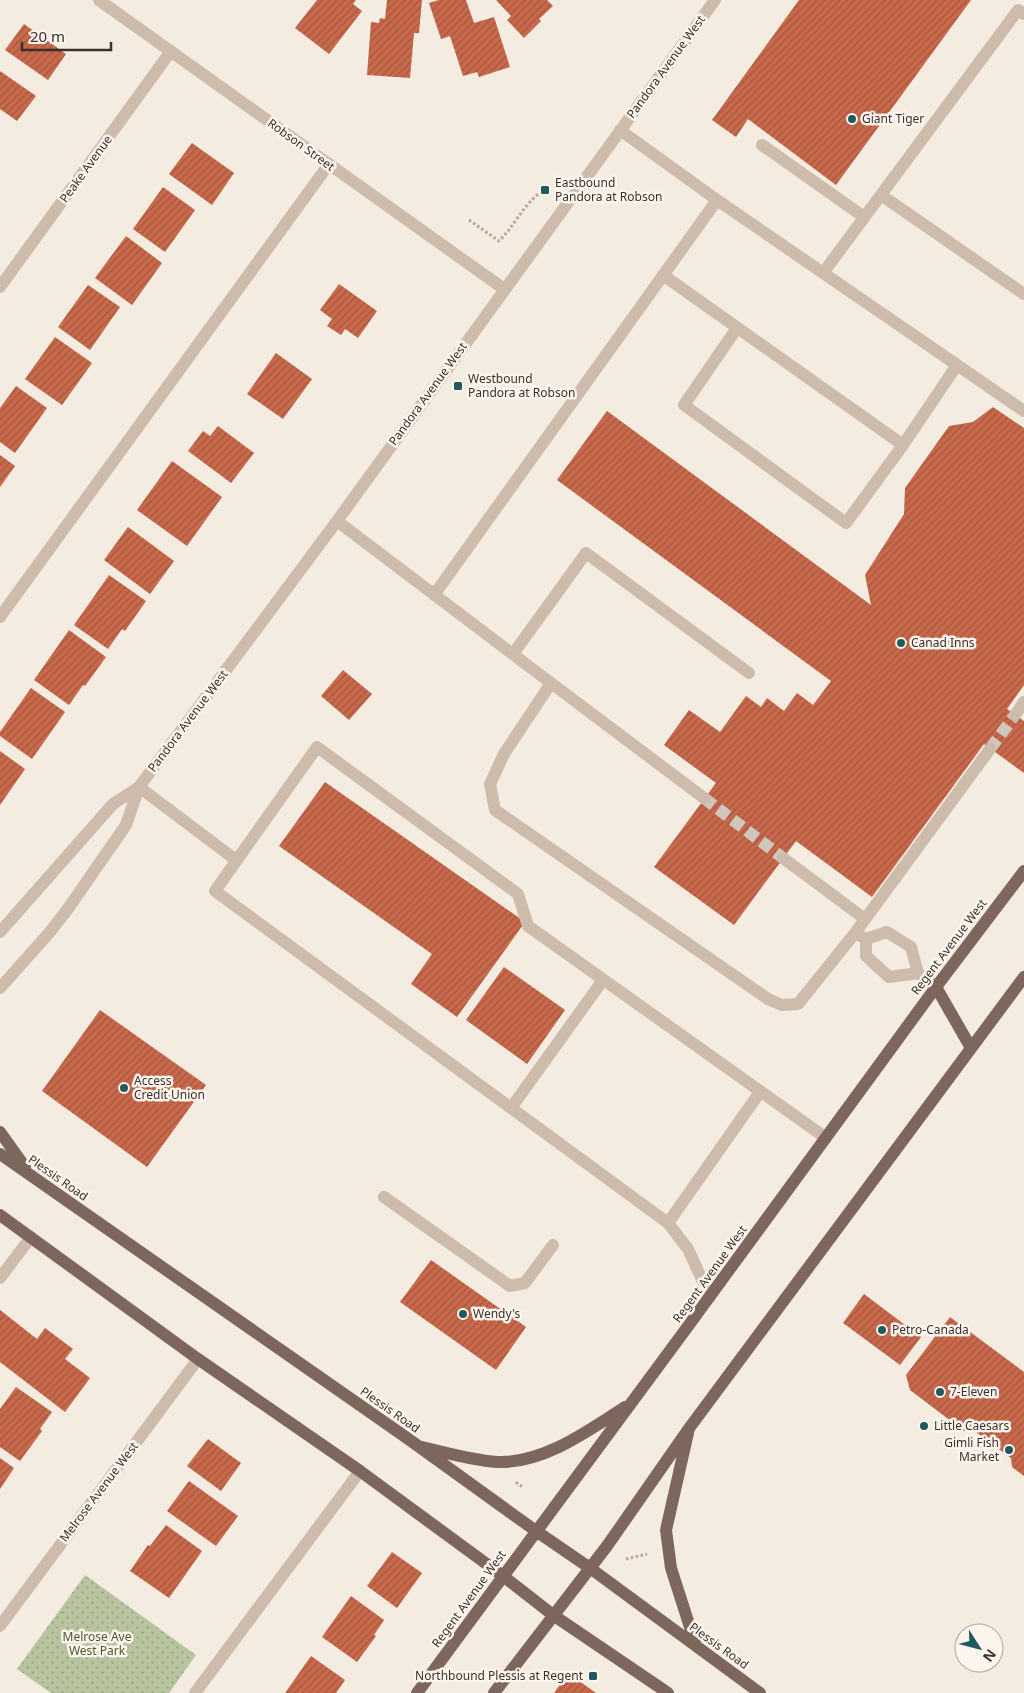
<svg xmlns="http://www.w3.org/2000/svg" width="1024" height="1693" font-family="'Noto Sans',sans-serif">
	<style>
		.green { fill: url(#green-dots) }
		.building { fill: url(#building-hatch) }
		.lines { fill: none; stroke-linecap: round; stroke-linejoin: round }
		.minor-tunnel { stroke: #cfc6bd; stroke-width: 12; stroke-dasharray: 12 6; stroke-linecap: butt }
		.path { stroke: #b9a596; stroke-width: 3; stroke-dasharray: 2.5 2.5; stroke-linecap: butt }
		.minor { stroke: #cdbbac; stroke-width: 12 }
		.major { stroke: #7d675c; stroke-width: 12 }
		.poi-dot { fill: #1f5a5e; stroke: #fbf5ee; stroke-width: 2 }
		.labels { text-anchor: middle; stroke-width: 5; stroke-linejoin: round; paint-order: stroke }
		.street-label { font-size: 12px; fill: #3b302b; stroke: #fbf5ee }
		.poi-label { font-size: 12px; fill: #3b302b; stroke: #fbf5ee; text-anchor: start }
		.park-label { font-size: 12px; fill: #4a5a2e; stroke: #fbf5ee }
	</style>
	<defs>
		<pattern id="green-dots" width="8" height="8" patternUnits="userSpaceOnUse" patternTransform="scale(1.25)"><rect width="8" height="8" fill="#b8c4a0"/><path d="M2 2h.1M6 6h.1" fill="none" stroke="#97a083" stroke-width="1.8" stroke-linecap="round"/></pattern>
		<pattern id="building-hatch" width="6" height="6" patternUnits="userSpaceOnUse" patternTransform="scale(1.25)"><rect width="6" height="6" fill="#c8694b"/><path d="M-1 1l2-2M0 6l6-6M5 7l2-2" fill="none" stroke="#a4573f"/></pattern>
	</defs>
	<rect width="100%" height="100%" fill="#f4ebe1"/>
	<path class="green" d="M85 1575 196 1655 169 1693H51L17 1669Z"/>
	<path class="building" d="M317 0H356L353 4 362 11 329 54 295 28Z
		M387 0H422L419 33H414L410 78 367 75 371 22 379 23 380 18 385 19Z
		M439 0H466L474 23 494 17 510 67 479 77 477 72 463 76 450 36 441 39 429 3Z
		M496 0H547L553 6 539 19 541 21 524 38 507 20 511 16Z
		M799 0H971L836 185 748 119 736 137 712 120Z
		M24 24 66 54 48 80 5 50Z
		M0 71 36 96 17 121 0 109Z
		M192 143 234 173 212 205 169 174Z
		M163 187 195 210 165 252 133 229Z
		M126 236 162 263 132 305 95 278Z
		M339 284 377 311 358 338 345 329 341 335 327 326 332 319 320 310Z
		M88 285 120 307 90 350 58 327Z
		M55 337 92 363 62 405 25 379Z
		M276 353 312 379 283 419 247 394Z
		M16 386 47 408 15 453 0 442V408Z
		M993 407 1024 428V685L1007 709 1024 721V773L984 744 872 897 796 841 734 925 654 867 716 783 664 745 689 710 720 732 746 696 761 707 767 698 784 711 797 693 813 705 831 681 557 480 607 411 871 605 865 575 904 514 905 488 949 426 973 422Z
		M218 426 254 453 231 483 188 451 203 431 210 436Z
		M0 455 15 466 0 487Z
		M172 461 222 497 187 546 137 510Z
		M128 527 174 561 150 594 104 560Z
		M109 575 146 601 125 631 122 629 108 649 74 625Z
		M69 630 106 657 85 686 83 685 69 705 34 680Z
		M343 670 372 694 349 720 321 696Z
		M31 688 65 712 32 759 0 736V732Z
		M0 751 25 769 0 805Z
		M325 782 525 922 457 1017 411 984 432 954 279 846Z
		M504 967 565 1010 527 1064 466 1020Z
		M100 1010 206 1085 147 1167 42 1091Z
		M431 1260 526 1327 496 1370 400 1302Z
		M864 1294 921 1337 900 1365 843 1323Z
		M0 1310 37 1339 45 1328 73 1349 65 1359 90 1378 65 1412 0 1362Z
		M950 1317 1024 1372V1476L1012 1467 1011 1458 972 1429 964 1431 910 1390 906 1375Z
		M16 1387 52 1412 40 1429 42 1431 20 1461 0 1447V1409Z
		M208 1439 241 1463 221 1491 187 1466Z
		M0 1458 14 1468 0 1489Z
		M189 1481 238 1516 216 1546 167 1511Z
		M166 1525 202 1551 169 1598 130 1571 148 1545 150 1546Z
		M392 1552 422 1573 397 1608 367 1586Z
		M351 1596 384 1620 374 1635 376 1636 357 1662 322 1637Z
		M311 1656 345 1680 336 1693H285Z
		M568 1673 596 1693H554Z"/>
	<g class="lines">
		<path class="minor-tunnel" d="M990 749 1015 715
			M704 798 783 858"/>
		<path class="path" d="M469 220 499 241C514 227 527 198 545 190
			M516 1484 517 1483 524 1488
			M626 1559 647 1554"/>
		<path class="minor" d="M99 0 504 289
			M620 130 717 200 1024 411
			M762 145 864 217
			M881 195 1024 294
			M823 273 1018 10 1024 14
			M663 275 903 445 846 523 684 405 737 328
			M0 287 171 51
			M903 445 957 365
			M337 521 551 683 504 754 490 784 495 810 768 999 782 1005 798 1004 855 933 990 749
			M434 595 717 200
			M0 617 329 164
			M513 654 586 553 749 673
			M551 683 704 798
			M1015 715 1024 702
			M139 787 236 860
			M783 858 865 919
			M0 932 113 804 139 787
			M855 933 866 939 887 932 911 947 918 973 936 987
			M866 939V956L889 977 918 973
			M0 988 49 933 67 910 126 825 139 787 337 521 715 0
			M511 1108 603 980
			M384 1197 510 1286 525 1283 553 1245
			M668 1223 760 1092
			M0 1278 31 1237
			M710 1297 688 1249 668 1223 215 891 317 747 518 894 528 926 826 1138
			M0 1626 198 1359
			M195 1693 360 1471"/>
		<path class="major" d="M936 987 971 1048
			M0 1132 25 1167
			M0 1154 407 1438 536 1531 590 1568 760 1693
			M0 1215 198 1359 360 1471 503 1576 553 1615 668 1693
			M688 1433 666 1530 671 1568 696 1646
			M422 1447C447 1453 472 1460 497 1462 543 1464 588 1431 625 1407
			M417 1693 683 1333 936 987 1024 871
			M494 1693 607 1546 690 1427 1024 977"/>
	</g>
	<g class="poi-dot">
		<circle cx="852" cy="119" r="5"/>
		<rect x="540" y="185" width="10" height="10" rx="2.5"/>
		<rect x="453" y="381" width="10" height="10" rx="2.5"/>
		<circle cx="901" cy="643" r="5"/>
		<circle cx="124" cy="1088" r="5"/>
		<circle cx="463" cy="1314" r="5"/>
		<circle cx="882" cy="1330" r="5"/>
		<circle cx="940" cy="1392" r="5"/>
		<circle cx="924" cy="1426" r="5"/>
		<circle cx="1009" cy="1450" r="5"/>
		<rect x="588" y="1671" width="10" height="10" rx="2.5"/>
	</g>
	<g class="labels">
		<g class="street-label">
			<text transform="translate(666 67) rotate(-54)" y="4">Pandora Avenue West</text>
			<text transform="translate(301 145) rotate(36)" y="4">Robson Street</text>
			<text transform="translate(86 169) rotate(-54)" y="4">Peake Avenue</text>
			<text transform="translate(428 394) rotate(-54)" y="4">Pandora Avenue West</text>
			<text transform="translate(188 721) rotate(-53)" y="4">Pandora Avenue West</text>
			<text transform="translate(949 947) rotate(-53)" y="4">Regent Avenue West</text>
			<text transform="translate(58 1178) rotate(35)" y="4">Plessis Road</text>
			<text transform="translate(710 1274) rotate(-54)" y="4">Regent Avenue West</text>
			<text transform="translate(390 1410) rotate(35)" y="4">Plessis Road</text>
			<text transform="translate(99 1492) rotate(-53)" y="4">Melrose Avenue West</text>
			<text transform="translate(469 1599) rotate(-54)" y="4">Regent Avenue West</text>
			<text transform="translate(719 1646) rotate(36)" y="4">Plessis Road</text>
		</g>
		<g class="poi-label">
			<text x="862" y="123">Giant Tiger</text>
			<text x="555" y="187">Eastbound<tspan x="555" dy="14">Pandora at Robson</tspan></text>
			<text x="468" y="383">Westbound<tspan x="468" dy="14">Pandora at Robson</tspan></text>
			<text x="911" y="647">Canad Inns</text>
			<text x="134" y="1085">Access<tspan x="134" dy="14">Credit Union</tspan></text>
			<text x="473" y="1318">Wendy's</text>
			<text x="892" y="1334">Petro-Canada</text>
			<text x="950" y="1396">7-Eleven</text>
			<text x="934" y="1430">Little Caesars</text>
			<text x="999" y="1447" text-anchor="end">Gimli Fish<tspan x="999" dy="14">Market</tspan></text>
			<text x="583" y="1680" text-anchor="end">Northbound Plessis at Regent</text>
		</g>
		<g class="park-label">
			<text x="97" y="1641">Melrose Ave<tspan x="97" dy="14">West Park</tspan></text>
		</g>
	</g>
	<g transform="translate(979 1648) rotate(126)"><circle r="24" fill="#fbf5ee" stroke="#aea6a0"/>
	<path d="M0-4L9 19L0 12L-9 19Z" fill="#1f5a5e"/>
	<text y="-8" font-size="14" font-weight="bold" text-anchor="middle" fill="#3b302b">N</text>
	</g>
	<path d="M22 42v8h89v-8" fill="none" stroke="#3b302b" stroke-width="2.5"/>
	<text x="30" y="42" font-size="15" fill="#3b302b" stroke="#fbf5ee" stroke-width="4" paint-order="stroke">20 m</text>
</svg>
